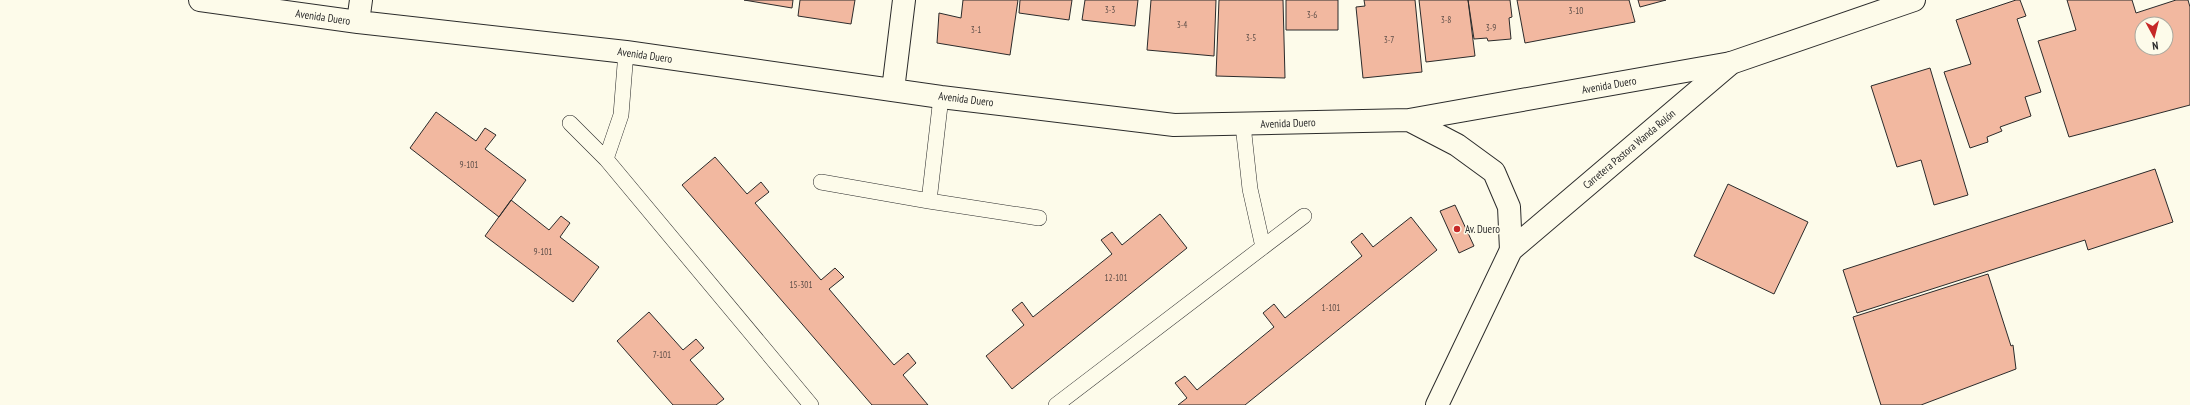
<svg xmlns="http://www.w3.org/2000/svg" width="2190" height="405" font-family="'PT Sans Narrow',sans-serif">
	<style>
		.building { fill: #f2b8a0; stroke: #2b2b2b; fill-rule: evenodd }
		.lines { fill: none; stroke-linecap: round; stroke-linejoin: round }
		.service-casing { stroke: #2b2b2b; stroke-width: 16 }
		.minor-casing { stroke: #2b2b2b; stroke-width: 24 }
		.tertiary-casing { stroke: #2b2b2b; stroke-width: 24 }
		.service { stroke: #fdfbea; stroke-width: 15 }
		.minor { stroke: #fdfbea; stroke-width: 22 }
		.tertiary { stroke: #fdfbea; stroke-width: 22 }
		.poi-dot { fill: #c62828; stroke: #fdfbea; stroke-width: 1.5 }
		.labels { text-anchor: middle; stroke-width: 3; stroke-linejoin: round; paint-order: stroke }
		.number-label { font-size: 9px; fill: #5d4e48 }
		.street-label { font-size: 11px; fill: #2b2b2b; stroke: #fdfbea }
		.poi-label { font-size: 11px; fill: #2b2b2b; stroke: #fdfbea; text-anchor: start }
	</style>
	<rect width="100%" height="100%" fill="#fdfbea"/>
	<path class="building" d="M744 0H793L792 8Z
		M800 0H855L851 24 798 16Z
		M963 0H1018L1010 55 937 43 939 13 961 18Z
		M1020 0H1072L1069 20 1019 13Z
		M1085 0H1138L1135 26 1082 20Z
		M1151 0H1216L1214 56 1147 50Z
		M1219 0H1283L1285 78 1216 76Z
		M1286 0H1338V30H1286Z
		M1364 0H1415L1422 72 1363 78 1356 7 1365 6Z
		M1419 0H1468L1475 56 1426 62Z
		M1468 0H1510L1512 17 1509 18 1511 39 1488 41 1487 38 1474 39Z
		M1517 0H1629L1635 22 1525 43Z
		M1638 0H1666L1640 7Z
		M2016 0H2020L2026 16 2017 19 2041 92 2025 97 2031 116 2000 127 2002 131 1987 137 1988 142 1970 148 1944 72 1971 64 1956 20Z
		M2067 0H2132L2136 13 2176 0H2188L2190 7V105L2069 137 2038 41 2076 30ZM2142 24H2166V48H2142Z
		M1930 68 1968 195 1934 205 1921 160 1897 167 1871 86Z
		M436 112 476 141 485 128 496 135 485 149 526 180 499 217 410 148Z
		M715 157 747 194 761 182 769 192 755 203 821 280 835 268 844 277 829 289 894 365 908 353 916 363 903 375 928 405H872L682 185Z
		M2155 169 2173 222 2088 250 2085 240 1857 313 1843 270Z
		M1728 184 1808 222 1774 294 1694 256Z
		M511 200 549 230 561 216 570 223 560 237 599 267 573 302 485 236Z
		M1455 205 1474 246 1459 253 1440 211Z
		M1160 214 1187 248 1012 389 986 356 1024 325 1012 310 1022 302 1033 317 1112 254 1101 240 1112 232 1122 245Z
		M1411 217 1437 250 1245 405H1178L1187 398 1175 383 1185 376 1197 390 1274 327 1263 313 1274 304 1285 318 1362 256 1351 242 1362 233 1373 247Z
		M1988 274 2011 346 2013 345 2016 369 1921 405H1881L1853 317Z
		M649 312 683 350 696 339 704 348 690 360 724 399 716 405H673L617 341Z"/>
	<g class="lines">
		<g class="service-casing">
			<path id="service" d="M626 52 621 115 606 159 811 405
				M941 97 929 201 1039 218
				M570 123 606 159
				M1243 125 1250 189 1263 247 1304 216
				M821 182 929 201
				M1056 405 1263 247"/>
		</g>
		<g class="minor-casing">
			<path id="minor" d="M200 0 358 22 626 52 941 97 1174 125 1409 120 1731 63
				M358 22 361 0
				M893 90 904 0
				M1409 120 1457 145 1494 172 1509 207 1511 250"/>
		</g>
		<g class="tertiary-casing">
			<path id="tertiary" d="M1437 405 1511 250 1731 63 1914 0"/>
		</g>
		<use href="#service" class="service"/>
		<use href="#minor" class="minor"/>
		<use href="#tertiary" class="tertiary"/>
	</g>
	<circle class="poi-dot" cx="1457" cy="229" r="4"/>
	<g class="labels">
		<g class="number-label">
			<text x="1110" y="13">3-3</text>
			<text x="1576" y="14">3-10</text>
			<text x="1312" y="18">3-6</text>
			<text x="1446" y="23">3-8</text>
			<text x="1182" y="28">3-4</text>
			<text x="1491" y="31">3-9</text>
			<text x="976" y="33">3-1</text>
			<text x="1251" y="41">3-5</text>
			<text x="1389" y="43">3-7</text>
			<text x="469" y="168">9-101</text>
			<text x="543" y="255">9-101</text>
			<text x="1116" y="281">12-101</text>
			<text x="801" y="288">15-301</text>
			<text x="1331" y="311">1-101</text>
			<text x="662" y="358">7-101</text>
		</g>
		<g class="street-label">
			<text transform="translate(323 17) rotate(8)" y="4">Avenida Duero</text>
			<text transform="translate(645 55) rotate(8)" y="4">Avenida Duero</text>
			<text transform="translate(1609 85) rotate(-10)" y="4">Avenida Duero</text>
			<text transform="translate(966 99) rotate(7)" y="4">Avenida Duero</text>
			<text transform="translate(1288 123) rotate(-2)" y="4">Avenida Duero</text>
			<text transform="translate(1629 149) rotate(-40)" y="4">Carretera Pastora Wanda Rolón</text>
		</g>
		<g class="poi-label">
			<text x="1465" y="233">Av. Duero</text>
		</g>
	</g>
	<g transform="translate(2154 36) rotate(173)"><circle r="19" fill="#fdfbea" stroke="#a9a89e"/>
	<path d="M0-3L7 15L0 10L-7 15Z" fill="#c62828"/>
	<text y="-6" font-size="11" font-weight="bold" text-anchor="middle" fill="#2b2b2b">N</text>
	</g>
</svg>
